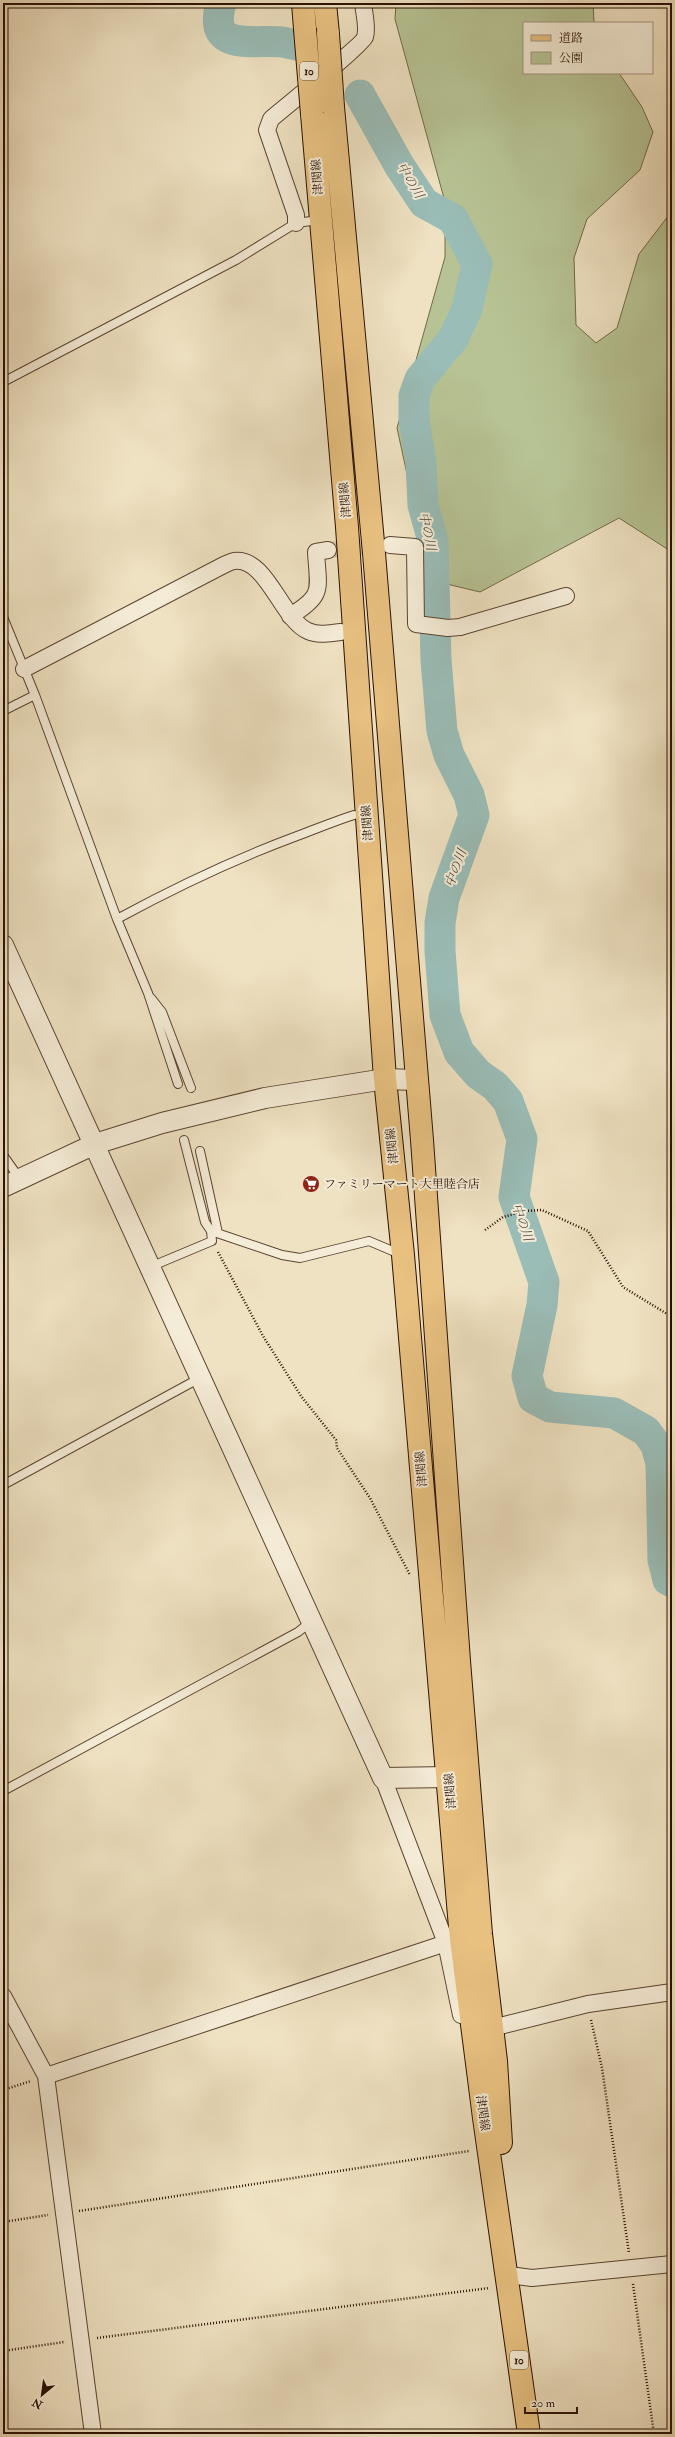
<svg xmlns="http://www.w3.org/2000/svg" width="675" height="2437" font-family="'IM FELL Double Pica','Noto Serif JP',serif">
	<style>
		.green { fill: #b7c394; stroke: #706a4a }
		.lines { fill: none; stroke-linecap: round; stroke-linejoin: round }
		.river { stroke: #9abdb7; stroke-width: 31 }
		.minor-tunnel { stroke: #d1c2a5; stroke-width: 16; stroke-dasharray: 16 8; stroke-linecap: butt }
		.service-casing { stroke: #5b4431; stroke-width: 10 }
		.minor-casing { stroke: #5b4431; stroke-width: 18 }
		.tertiary-casing { stroke: #5b4431; stroke-width: 22 }
		.primary-casing { stroke: #2a1001; stroke-width: 24 }
		.path { stroke: #2a1001; stroke-width: 2.5; stroke-dasharray: 1 2; stroke-linecap: butt }
		.service { stroke: #f5ecd7; stroke-width: 8 }
		.minor { stroke: #f5ecd7; stroke-width: 16 }
		.tertiary { stroke: #f5ecd7; stroke-width: 20 }
		.primary { stroke: #e8c181; stroke-width: 22 }
		.primary-bridge-casing { stroke: #2a1001; stroke-width: 24; stroke-linecap: butt }
		.primary-bridge { stroke: #e8c181; stroke-width: 22 }
		.labels { text-anchor: middle; stroke-width: 4; stroke-linejoin: round; paint-order: stroke }
		.shield { fill: #f5ecd7; stroke: #675241; stroke-width: 1 }
		.shield-label { font-size: 11px; font-weight: bold; fill: #2a1001 }
		.street-label { font-size: 12px; fill: #2a1001; stroke: #f5ecd7 }
		.poi-label { font-size: 12px; fill: #2a1001; stroke: #f5ecd7; text-anchor: start }
		.water-label { font-size: 13px; font-style: italic; fill: #514d41; stroke: #f5ecd7 }
	</style>
	<rect width="100%" height="100%" fill="#efe2c2"/>
	<filter id="stains"><feTurbulence type="fractalNoise" baseFrequency=".005" numOctaves="4"/><feColorMatrix values="0 0 0 0 .2 0 0 0 0 .09 0 0 0 0 .02 0 0 0 .5 -.17"/></filter>
	<radialGradient id="worn" r=".72"><stop offset=".6" stop-color="#630" stop-opacity="0"/><stop offset="1" stop-color="#630" stop-opacity=".3"/></radialGradient>
	<path class="green" d="M396 3H593L594 23H524V73H619L642 107 653 132 640 170 587 219 574 258 576 325 596 343 617 328 639 254 672 211V552L619 518 480 592 430 580 397 428 445 257V202L395 19Z"/>
	<g class="lines">
		<path class="river" d="M221 3C207 53 252 39 282 42 288 43 295 45 301 46
			M360 95 399 165 424 203 453 219 477 264 467 309 453 339 420 379 414 396V419L421 464 423 505 433 541 436 660 442 731 449 755 469 795 474 815 444 898 440 923V951L445 1015 459 1052 478 1074 495 1086 508 1101 522 1139 514 1197 544 1282 542 1305 527 1376 533 1398 550 1407 614 1413 646 1431 656 1445 661 1463 663 1560 668 1580 672 1582"/>
		<path class="minor-tunnel" d="M328 550 384 545"/>
		<g class="service-casing">
			<path id="service" d="M3 382 236 260 296 223 319 220
				M3 617 35 695 117 919 148 993 178 1084
				M3 711 35 695
				M117 919C176 887 235 859 297 836 316 829 335 821 354 815
				M151 998 162 1012 191 1088
				M184 1140 205 1222 211 1231
				M200 1151 218 1233
				M3 1155 20 1179
				M150 1267 212 1241 211 1231 282 1255 300 1258 369 1241 402 1255
				M3 1485 200 1378
				M3 1791 298 1632 312 1621"/>
		</g>
		<g class="minor-casing">
			<path id="minor" d="M296 223V215L267 130 271 119C284 108 363 44 365 37 368 28 364 13 363 3
				M390 545 415 547 416 624 448 628 460 627 566 596
				M290 616C325 595 318 589 316 552L328 550
				M24 669 220 567C224 565 229 562 234 561 266 556 282 620 308 631 319 636 330 633 341 632
				M383 1778 446 1943 461 2015
				M3 1996 46 2076 93 2434
				M492 2028 588 2004 672 1992
				M46 2076 446 1943 470 1937
				M509 2275 532 2278 672 2264"/>
		</g>
		<g class="tertiary-casing">
			<path id="tertiary" d="M3 945 383 1778 449 1777
				M3 1187 95 1144 162 1123 265 1098 385 1079 415 1080"/>
		</g>
		<g class="primary-casing">
			<path id="primary" d="M303 3 305 29
				M325 3 328 34
				M333 107 374 553 422 1140 459 1661 481 1934 496 2061 501 2143
				M312 114 347 527 385 1079 403 1255 461 1939 484 2118 529 2434"/>
		</g>
		<path class="path" d="M485 1230 503 1217 525 1211 542 1210 588 1231 623 1287 672 1317
			M218 1252 263 1336 301 1396 336 1440 337 1448 370 1498 410 1575
			M591 2020 602 2068 629 2253
			M3 2090 31 2081
			M79 2211 469 2151
			M3 2222 48 2215
			M633 2284 654 2434
			M97 2338 489 2288
			M3 2351 64 2342"/>
		<use href="#service" class="service"/>
		<use href="#minor" class="minor"/>
		<use href="#tertiary" class="tertiary"/>
		<use href="#primary" class="primary"/>
		<g class="primary-bridge-casing">
			<path id="primary-bridge" d="M305 29 312 114
				M328 34 333 107"/>
		</g>
		<use href="#primary-bridge" class="primary-bridge"/>
	</g>
	<defs>
		<g id="supermarket-disc" transform="scale(0.9)"><circle r="9.5" fill="#8f2418" stroke="#f5ecd7"/><path d="M-6-5.5h2.5l.6 2H6L4.5 2H-2.5L-4.4-4H-6ZM-1.5 3.2a1.3 1.3 0 1 0 .1 0ZM3 3.2a1.3 1.3 0 1 0 .1 0Z" fill="#fff"/></g>
	</defs>
	<g fill-rule="evenodd">
		<use href="#supermarket-disc" x="311" y="1184"/>
	</g>
	<g class="labels">
		<g class="shield">
			<rect x="300" y="62" width="18" height="18" rx="3"/>
			<rect x="510" y="2351" width="18" height="18" rx="3"/>
		</g>
		<g class="shield-label">
			<text x="309" y="75">10</text>
			<text x="519" y="2364">10</text>
		</g>
		<g class="street-label">
			<text transform="translate(317 177) rotate(-94)" y="4">津関線</text>
			<text transform="translate(345 500) rotate(-95)" y="4">津関線</text>
			<text transform="translate(367 823) rotate(-94)" y="4">津関線</text>
			<text transform="translate(392 1146) rotate(-96)" y="4">津関線</text>
			<text transform="translate(421 1469) rotate(-95)" y="4">津関線</text>
			<text transform="translate(450 1791) rotate(-95)" y="4">津関線</text>
			<text transform="translate(483 2113) rotate(82)" y="4">津関線</text>
		</g>
		<g class="poi-label">
			<text x="324" y="1188">ファミリーマート大里睦合店</text>
		</g>
		<g class="water-label">
			<text transform="translate(411 180) rotate(59)" y="5">中の川</text>
			<text transform="translate(428 531) rotate(78)" y="5">中の川</text>
			<text transform="translate(455 868) rotate(-70)" y="5">中の川</text>
			<text transform="translate(523 1222) rotate(71)" y="5">中の川</text>
		</g>
	</g>
	<rect width="675" height="2437" fill="none" stroke="#efe2c2" stroke-width="16"/>
	<rect x="4" y="4" width="667" height="2429" fill="none" stroke="#2a1001" stroke-width="2"/>
	<rect x="8" y="8" width="659" height="2421" fill="none" stroke="#2a1001"/>
	<rect x="523" y="22" width="130" height="52" fill="#f5ecd7" stroke="#a49481"/>
	<rect x="531" y="35" width="20" height="6" fill="#e8c181" stroke="#a49481"/>
	<text x="559" y="42" font-size="12" fill="#2a1001">道路</text>
	<rect x="531" y="52" width="20" height="12" fill="#b7c394" stroke="#a49481"/>
	<text x="559" y="62" font-size="12" fill="#2a1001">公園</text>
	<g transform="translate(42 2395) rotate(209)" stroke="#f5ecd7" stroke-width="3" paint-order="stroke">
	<path d="M0-3L7 15L0 10L-7 15Z" fill="#2a1001"/>
	<text y="-6" font-size="11" font-weight="bold" text-anchor="middle" fill="#2a1001">N</text>
	</g>
	<path d="M525 2407v6h52v-6" fill="none" stroke="#2a1001" stroke-width="2"/>
	<text x="531" y="2407" font-size="12" fill="#2a1001" stroke="#f5ecd7" stroke-width="3" paint-order="stroke">20 m</text>
	<rect width="100%" height="100%" filter="url(#stains)"/>
	<rect width="100%" height="100%" fill="url(#worn)"/>
</svg>
